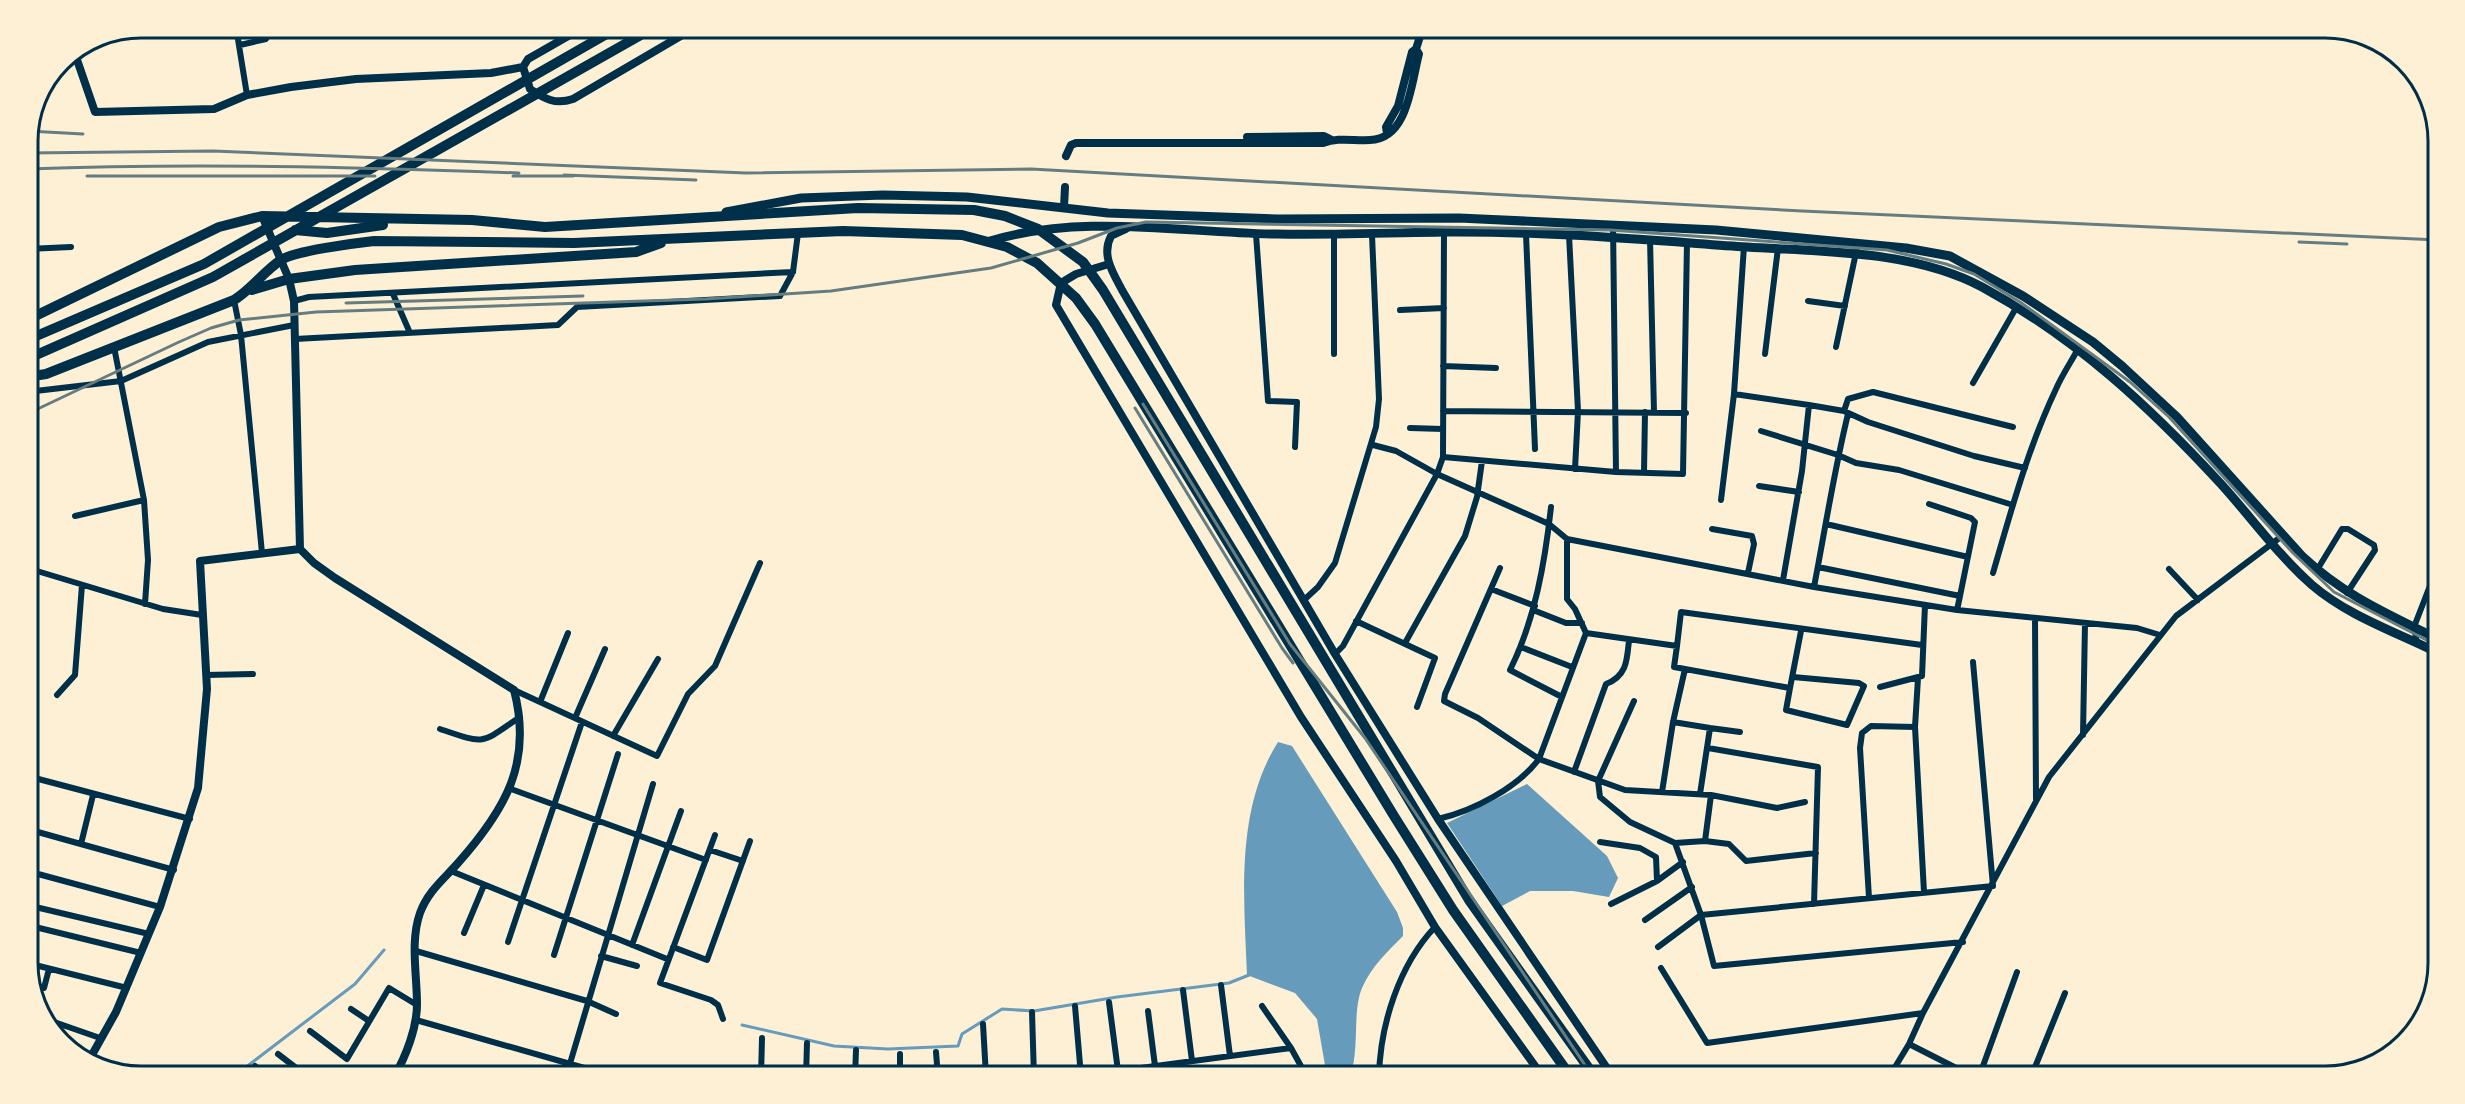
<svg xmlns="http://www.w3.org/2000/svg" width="2465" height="1104" font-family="'Noto Serif',serif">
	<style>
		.water { fill: #669bbc }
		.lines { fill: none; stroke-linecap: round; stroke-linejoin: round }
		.stream { stroke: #669bbc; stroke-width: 3 }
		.minor { stroke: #003049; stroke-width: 6 }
		.tertiary { stroke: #003049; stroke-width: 8 }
		.primary { stroke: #003049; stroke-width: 9 }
		.trunk { stroke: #003049; stroke-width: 10 }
		.rail { stroke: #657d81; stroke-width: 3 }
		.rim { fill: none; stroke: #003049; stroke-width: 3 }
	</style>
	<rect width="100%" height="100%" fill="#fdf0d5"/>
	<path class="water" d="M1278 742 1292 746 1397 912 1403 928V936C1387 952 1372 966 1362 988 1352 1012 1360 1049 1350 1077H1327L1317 1019 1295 993 1247 975C1244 898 1235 810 1278 742Z
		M1527 784 1607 856 1618 878 1609 897 1573 891H1530L1502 906 1447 823Z"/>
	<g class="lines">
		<path class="stream" d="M742 1025 834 1046 888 1049 958 1046 962 1034 1002 1009 1034 1011 1117 997 1229 983 1249 975
			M233 1077 355 984 384 950"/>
		<path class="minor" d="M236 27 247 95
			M240 45 266 39 272 27
			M76 54 122 31
			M1613 224 1616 472
			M1256 234 1268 401 1297 402 1295 447
			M1334 234V354
			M1526 234 1535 449
			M1569 235 1578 411 1575 469
			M1650 239 1654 412
			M27 249 71 247
			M393 294 410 333
			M234 300 241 335 262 553
			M294 301 309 297 793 272 798 233
			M1808 301 1845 306
			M1400 310 1444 308
			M295 339 558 325 577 307 780 296 793 272
			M114 347 144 500 148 560 145 604
			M1836 347 1858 243
			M1765 354 1778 248
			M1443 366 1496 368
			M1973 383 2016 308
			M27 392 121 381 208 342 294 325
			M1734 394 1809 405 1802 471 1783 580
			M1809 405 1844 411 1868 422 1974 456 2025 468
			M1443 411 1686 413
			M1844 411 1848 399 1873 392 2013 427
			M1410 428 1443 429
			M1761 431 1838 455 1856 463 1899 470 2013 505
			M1373 445 1396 451 1437 474 1549 524 1567 539 1814 587 1957 610 2137 628 2160 635
			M1443 457 1616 472 1683 474 1687 242
			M1644 473 1645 412
			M1759 486 1799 492
			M1721 500 1734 394 1744 246
			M1929 504 1971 518 1975 522 1960 596
			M1551 507C1545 562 1535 620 1510 670L1562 697
			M75 516 144 500
			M1826 524 1968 557
			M1712 529 1752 536 1754 544 1748 573
			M1818 567 1960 596 1957 610
			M27 568 163 609 202 615
			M1500 568 1445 694 1444 701 1478 718 1539 759 1625 790 1711 795 1777 808 1805 802
			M2169 569 2198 600
			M2317 570 2342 529H2348L2374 545 2375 550 2347 593
			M1993 573C2011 511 2028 448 2056 389 2062 375 2071 362 2078 349
			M1814 587C1825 530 1834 471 1848 414
			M1491 589 1535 606
			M1304 600 1318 587 1335 563 1376 427 1379 399 1372 235
			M1533 610 1566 623H1582
			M2035 618 2036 799
			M1356 621 1435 658 1417 707
			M1586 633 1677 646 1681 612 1922 645
			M1405 643 1465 536 1477 497 1482 461
			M2417 643 2414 627 2438 565
			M1677 646 1674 667 1790 688 1801 631
			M1521 647 1572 667
			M1335 654 1343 646 1437 474 1443 457 1444 232
			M206 675 253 674
			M1918 678 1915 727 1924 892
			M1880 687 1922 676 1925 605
			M1790 688 1786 710 1847 725 1864 686 1859 683 1793 677
			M514 690 657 756 688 694 715 666 760 563
			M57 695 75 675 82 585
			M1634 701 1598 781 1600 797 1630 822 1675 843 1701 915 1993 886 1973 662
			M540 702 568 633
			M575 718 605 649
			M1673 722 1685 669
			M1710 728 1740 732
			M440 729C487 745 480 744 520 717
			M2083 735 2085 623
			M613 736 658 659
			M1708 748 1818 767 1814 904
			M1574 772 1606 684C1627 676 1627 660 1629 640
			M27 776 190 819
			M511 789 706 860
			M1662 792 1673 722 1710 728 1700 794
			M1438 819C1473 811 1517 788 1539 759L1586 633 1575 609 1567 599V539
			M27 829 174 870
			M715 835 660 983 711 1000 718 1005 723 1019
			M1705 841 1711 795
			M1600 842 1640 848 1656 857 1657 881
			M1675 843 1705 841 1729 844 1746 861 1816 853
			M81 844 93 795
			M710 850 743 861
			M27 871 160 907
			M451 871 667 959
			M1869 898 1860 748 1862 733 1871 726 1915 727
			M1611 904 1657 881 1683 862
			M27 905 149 934
			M1645 920 1692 887
			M27 925 141 953
			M464 933 484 885
			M508 942 582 722
			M632 945 681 811
			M673 947 707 960 750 841
			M1658 947 1701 915 1714 966 1963 942
			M416 951 587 1001 616 1014
			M554 955 618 754
			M601 956 637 966
			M27 963 127 988
			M1661 968 1707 1043 1923 1013
			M32 985 44 988 49 969
			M1221 985 1230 1056
			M1183 990 1192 1061
			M1109 1002 1118 1071
			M1075 1006 1081 1076
			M1262 1006 1291 1048
			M351 1009 369 1021
			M1148 1011 1155 1066
			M1032 1012 1034 1077
			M416 1020 609 1075
			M983 1024 986 1076
			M49 1029 52 1024 57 1023 100 1038
			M310 1031 347 1059 389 988 417 1005
			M1909 1044 1974 1077
			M936 1052 938 1077
			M278 1054 308 1077
			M81 1056 121 1069 126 1074
			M255 1066 267 1077
			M986 1074 1118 1071 1291 1048 1307 1077
			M566 1077 653 784
			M634 1077 638 1068
			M675 1077V1075
			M761 1077 762 1038
			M806 1077 807 1043
			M855 1077 856 1050
			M900 1077V1054
			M1379 1077C1380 1025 1399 965 1435 927
			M1816 1077 1892 1071
			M1889 1077 1909 1044 1923 1013 2049 777 2176 616 2282 536
			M1979 1077 2017 972
			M2031 1077 2065 993"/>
		<path class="tertiary" d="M584 27 528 59 523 67 530 89C545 99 555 105 573 99L696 27
			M74 51 95 112 214 109 247 95 291 87 356 79 491 73 523 67
			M1387 133 1386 127 1398 106 1412 52 1416 49 1423 27
			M1247 137 1324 136 1332 140
			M1066 156 1071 145 1076 143H1323C1338 137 1354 141 1370 140 1408 139 1411 84 1419 54L1416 49
			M1064 207 1065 187
			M262 216 289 279 294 301 300 549 314 563 335 578 514 690C533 763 505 810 458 863 444 879 428 891 420 913 410 941 417 975 417 1004 417 1028 406 1056 394 1077
			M1126 229 1111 236C1101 255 1113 273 1122 290L1335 654 1438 819 1613 1077
			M1109 264 1076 274 1061 283 1056 305 1301 717 1396 861 1435 927 1543 1077
			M88 1062 116 1012 160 907 198 788 207 689 200 561 300 549"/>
		<path class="primary" d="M726 212 801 198 883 195 967 197 1108 213 1278 219 1459 218 1716 230 1906 248 1950 256 2023 296 2093 342 2122 366 2177 417 2302 556C2345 596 2386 613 2438 639
			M990 241C1083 213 1182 233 1276 234 1332 235 1388 233 1444 232 1545 231 1646 240 1747 247 1824 252 1912 250 1982 287 2076 338 2149 406 2221 484 2251 517 2278 555 2312 585 2348 616 2396 632 2438 653"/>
		<path class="trunk" d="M295 230 327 233 383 225
			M252 290 289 279 355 270 636 252 661 243
			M27 320 219 227 262 216 472 220 545 227 858 208 974 210 1005 216 1038 229 1083 262 1103 290 1469 900 1595 1077
			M27 340 204 264 619 27
			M27 359 213 277 655 27
			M27 377 46 374 234 300C252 289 264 271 281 260 294 251 356 243 374 241L574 243 843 231 962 235 1007 247 1037 263 1076 298 1095 324 1394 816 1453 910 1571 1077"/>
		<path class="rail" d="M28 131 83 134
			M27 153 213 151 746 173 1031 169 1802 211 2438 240
			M27 169C191 163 355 167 519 173
			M564 175 696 180
			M87 176H375
			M513 176H573
			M2299 242 2347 244
			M346 303 583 296
			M1143 404 1290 644 1365 738 1593 1077
			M1135 408 1282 648 1293 663
			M27 414 179 342 211 328 239 320 316 312 705 299 831 291 991 268 1078 243 1117 228 1146 222 1610 230 1887 250 1946 264 1974 274 2020 302 2130 382 2169 417 2293 553 2334 592 2438 646"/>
	</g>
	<path d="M0 0H2465V1104H0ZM141 38H2325A103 103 0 0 1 2428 141V963A103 103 0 0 1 2325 1066H141A103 103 0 0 1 38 963V141A103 103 0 0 1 141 38Z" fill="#fdf0d5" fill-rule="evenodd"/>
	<path class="rim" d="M141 38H2325A103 103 0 0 1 2428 141V963A103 103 0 0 1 2325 1066H141A103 103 0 0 1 38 963V141A103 103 0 0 1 141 38Z"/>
</svg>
